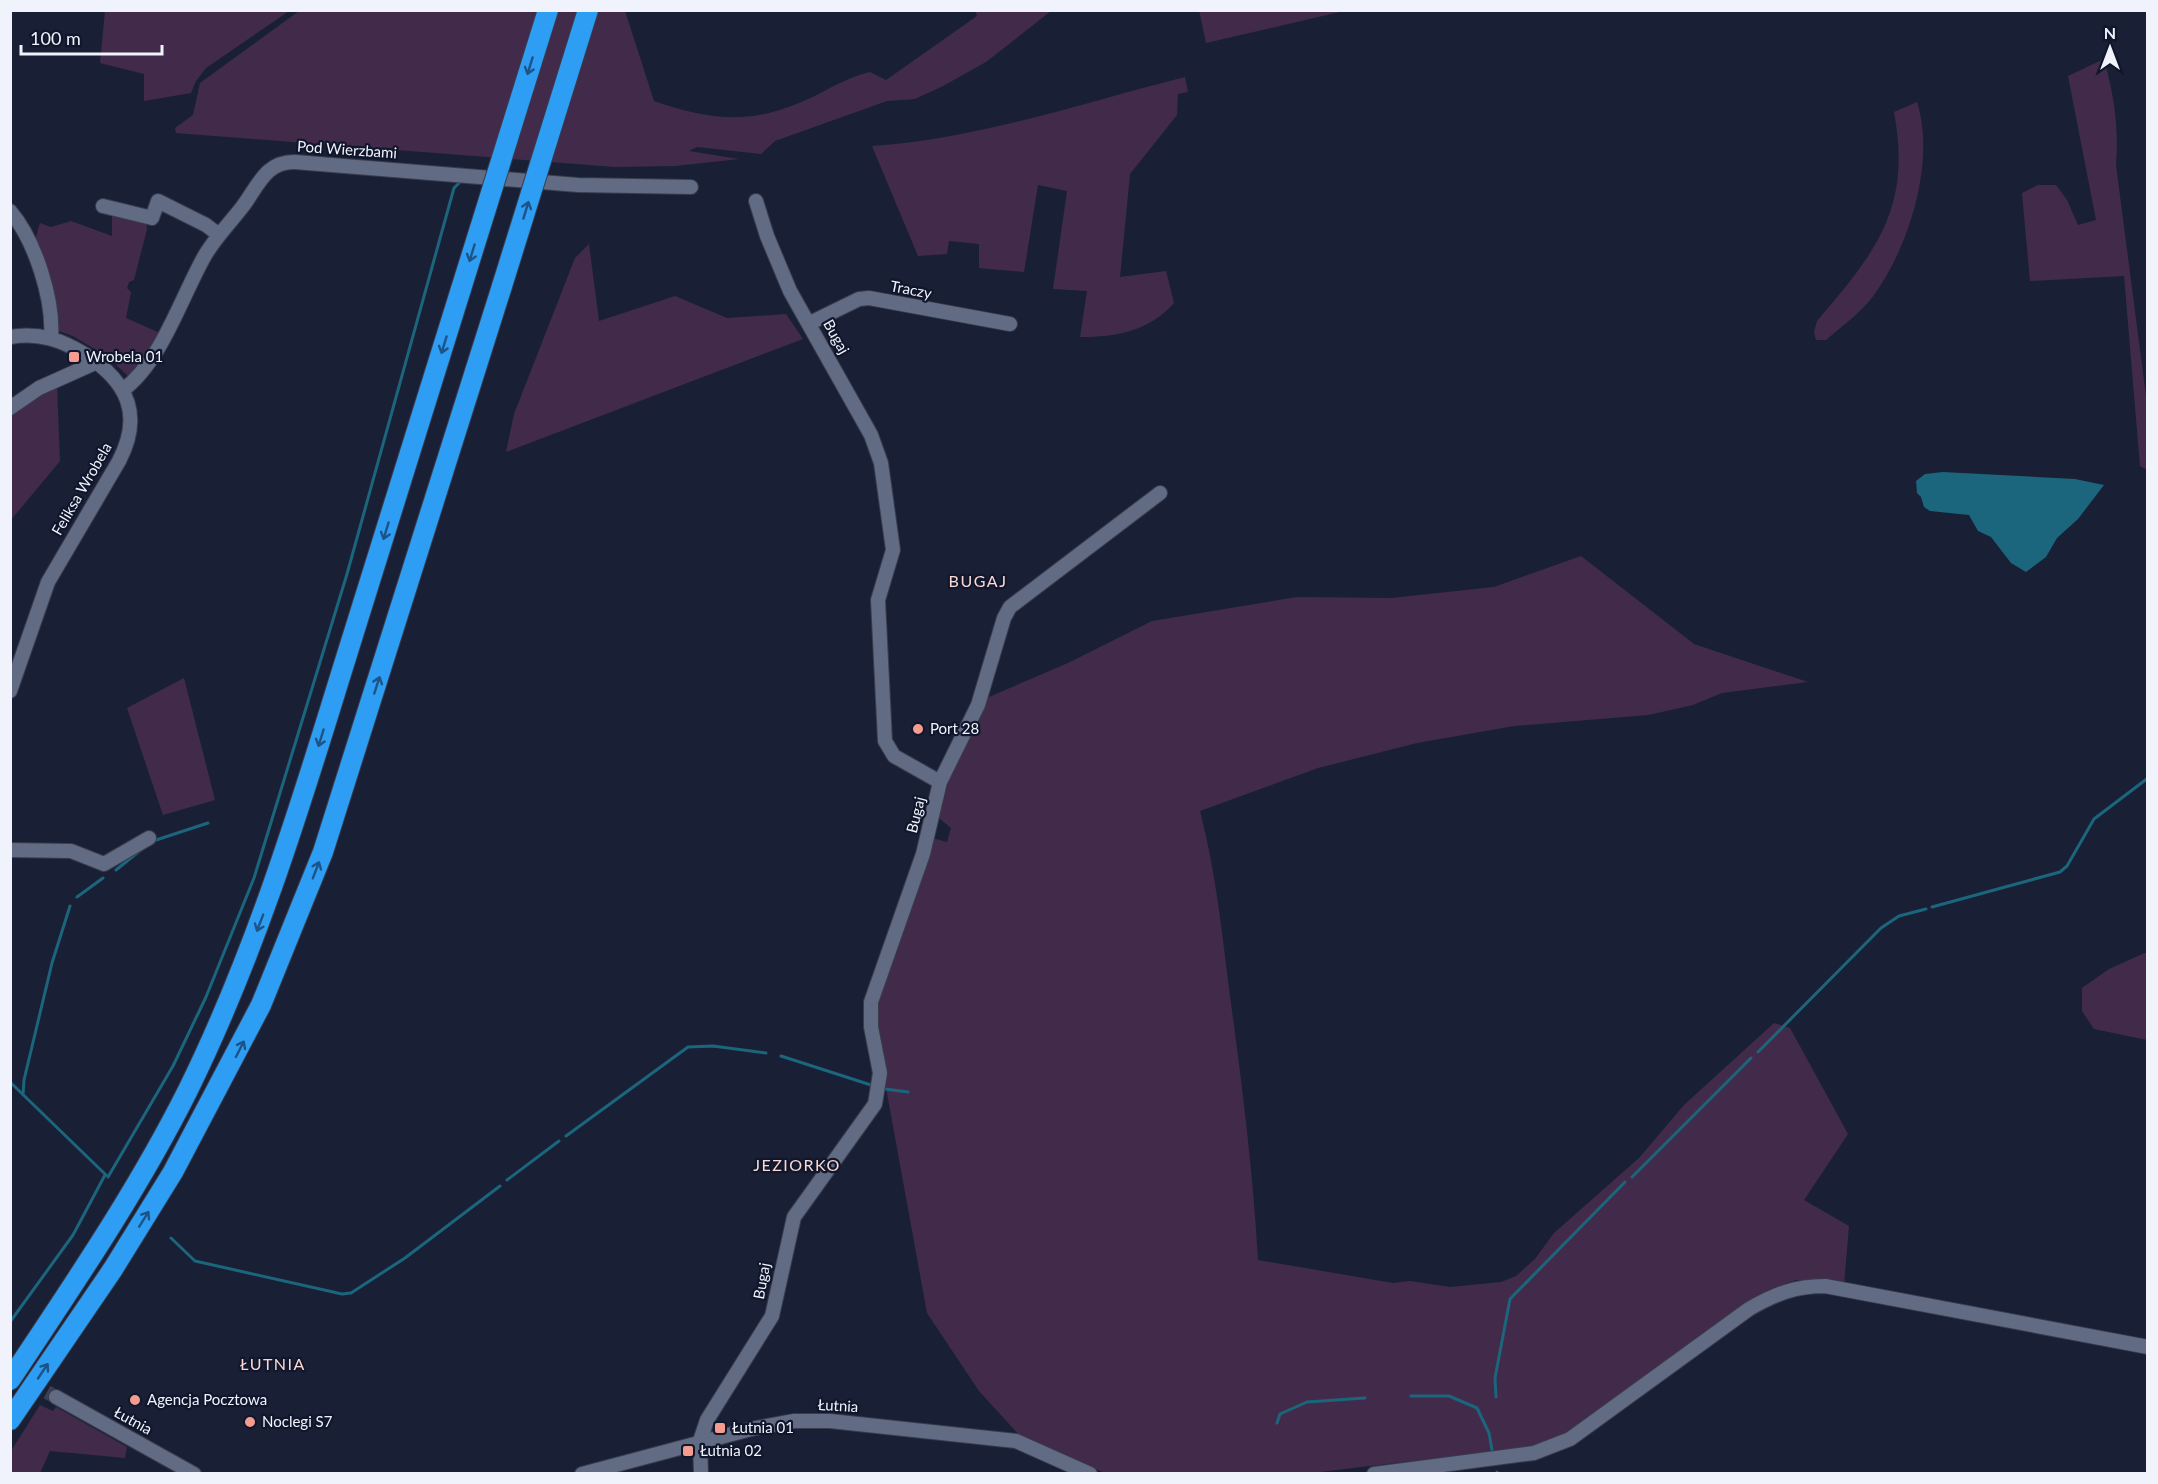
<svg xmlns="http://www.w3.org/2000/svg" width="2158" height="1484" font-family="Lato,sans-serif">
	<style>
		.green { fill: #422b4a }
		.water { fill: #1b657d }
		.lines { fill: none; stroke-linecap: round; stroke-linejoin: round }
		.stream { stroke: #1b657d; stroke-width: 3 }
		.minor-tunnel { stroke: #394053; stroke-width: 14; stroke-dasharray: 14 7; stroke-linecap: butt }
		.minor-casing { stroke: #393c4d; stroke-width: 16 }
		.highway-casing { stroke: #393c4d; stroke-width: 22 }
		.minor { stroke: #626b84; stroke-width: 14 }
		.highway { stroke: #2e9ef5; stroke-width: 20 }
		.highway-bridge-casing { stroke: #393c4d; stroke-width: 22; stroke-linecap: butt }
		.highway-bridge { stroke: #2e9ef5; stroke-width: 20 }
		.oneway { stroke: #1e5386 }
		.poi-dot { fill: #f59c90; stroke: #10162b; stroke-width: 2 }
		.labels { text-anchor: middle; stroke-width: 4.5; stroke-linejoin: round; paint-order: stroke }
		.street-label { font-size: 15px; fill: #f0f3fc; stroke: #10162b }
		.poi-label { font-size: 15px; fill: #f0f3fc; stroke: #10162b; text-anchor: start }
		.neighbourhood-label { font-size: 16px; letter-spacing: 1.5px; fill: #fbd8d3; stroke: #10162b }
	</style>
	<rect width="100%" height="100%" fill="#192035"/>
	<path class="green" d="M1199 10H1344V11L1206 43Z
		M105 11V10L289 11 206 68 196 81 191 93 144 101V74L100 63Z
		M299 11H625L654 101C716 122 754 125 815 96 834 86 849 77 870 72L886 80 977 16 975 11H1051L986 62 943 86 915 99 887 101 775 141 761 154 697 147 689 151 739 159 675 166 615 167 176 133 175 128 193 115 200 83Z
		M2104 59C2114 95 2119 128 2116 165L2147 404V470L2140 466 2124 276 2030 281 2022 193 2038 185H2056L2067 200 2078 225 2096 220 2068 76Z
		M1185 77 1188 92 1178 94 1177 115 1130 174 1120 277 1166 271 1174 303C1149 331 1117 337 1080 337L1087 291 1053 289 1067 191 1038 185 1024 272 979 268V244L949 241 947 254 918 256 872 146C978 139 1082 103 1185 77Z
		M1917 102C1936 161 1909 247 1874 295 1862 312 1842 326 1826 340H1816L1814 332 1817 321C1876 252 1912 208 1894 112Z
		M112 212 146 221 147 229 134 280 129 282 127 288 131 292 126 318 160 333 129 377 108 357 73 336 56 330 36 237 40 223 51 227 71 221 112 236Z
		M589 244 599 321 675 296 727 318 786 314 803 339 506 452 514 414 575 258Z
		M57 385 60 461 11 520V411Z
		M1581 556 1694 644 1808 682 1722 693 1693 705 1648 715 1514 726 1417 743 1318 768 1200 811C1216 872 1222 934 1230 996 1242 1084 1253 1172 1258 1260L1393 1283 1410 1281 1450 1287 1501 1282 1516 1276 1535 1259 1554 1233 1639 1158 1684 1105 1774 1023 1790 1028 1848 1134 1804 1200 1849 1226 1844 1284 1796 1280 1770 1289 1563 1435 1531 1447 1311 1473H1105L1022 1438 979 1391 927 1313 874 1022 875 1001 932 838 947 842 951 828 939 818 954 761 982 700 1068 663 1152 621 1297 597 1391 598 1494 587Z
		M184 678 215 800 163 815 127 708Z
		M2147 952V1040L2094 1029 2082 1011V988L2109 969Z
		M40 1405 53 1411 56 1407 127 1447 125 1458 50 1451 40 1473H11V1451Z"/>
	<path class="water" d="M1943 472 2075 479 2104 485 2078 519 2057 538 2046 557 2026 572 2011 563 1991 537 1978 531 1969 515 1930 511 1924 507 1921 497 1917 493 1916 481 1925 474Z"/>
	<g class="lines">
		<path class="stream" d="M153 841 208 823
			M116 870 142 849
			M77 897 103 878
			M1932 907 2060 872 2067 866 2094 819 2148 778
			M1758 1052 1881 928 1899 916 1926 909
			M781 1056 871 1085
			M10 1082 106 1175
			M885 1089 908 1092
			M23 1095 24 1080 52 963 70 906
			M566 1136 688 1047 713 1046 766 1053
			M108 1177 173 1066 206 997 254 878 347 574 454 188 461 181
			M1632 1177 1751 1058
			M507 1180 559 1141
			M171 1238 195 1261 342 1294 351 1293 405 1258 500 1186
			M10 1322 73 1235 105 1175
			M1411 1396H1449L1477 1408 1489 1433 1492 1450
			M1496 1397 1495 1378 1510 1299 1625 1182
			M1277 1423 1280 1414 1307 1402 1365 1398
			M1497 1472V1474"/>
		<path class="minor-tunnel" d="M10 1372 56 1397"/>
		<g class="minor-casing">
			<path id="minor" d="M103 206 152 218 158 201 206 225 219 235
				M10 211C35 240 54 300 51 338
				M810 323 859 299 869 298 1010 324
				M10 337C39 332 62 340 86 355 128 382 143 415 119 461L48 582 10 691
				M123 390C161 362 181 298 204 257 214 239 230 223 243 206 258 186 266 161 295 162L578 185 691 187
				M10 408 39 388 97 362
				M940 782 978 705 1004 618 1010 607 1160 493
				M10 850 71 851 104 864 149 838
				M56 1397 194 1474
				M582 1474 751 1429 794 1421H830L1016 1441 1090 1474
				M701 1474 700 1441 707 1420 772 1316 794 1217 875 1104 880 1073 871 1027V1002L923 854 940 782 894 756 885 741 878 600 893 550 881 463 871 435 790 291 767 236 756 201
				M1374 1474 1534 1453 1570 1439 1749 1309C1775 1294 1795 1286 1825 1286L2148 1347"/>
		</g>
		<g class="highway-casing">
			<path id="highway" d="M10 1380C73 1285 137 1192 188 1090 253 958 297 817 340 677 380 548 421 419 461 289
				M10 1420 113 1269 173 1172 261 1005 323 852 502 286"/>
		</g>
		<use href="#minor" class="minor"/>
		<use href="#highway" class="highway"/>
		<g class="highway-bridge-casing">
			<path id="highway-bridge" d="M502 286 588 10
				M461 289 548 10"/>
		</g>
		<use href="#highway-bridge" class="highway-bridge"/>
	</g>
	<defs><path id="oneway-shaft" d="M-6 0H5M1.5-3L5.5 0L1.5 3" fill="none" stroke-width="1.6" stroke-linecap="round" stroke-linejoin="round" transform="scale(1.5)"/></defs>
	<g class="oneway">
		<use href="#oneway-shaft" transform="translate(530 66) rotate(107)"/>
		<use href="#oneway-shaft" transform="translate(526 210) rotate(-73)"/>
		<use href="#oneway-shaft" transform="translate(472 253) rotate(107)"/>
		<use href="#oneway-shaft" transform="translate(444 345) rotate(107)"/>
		<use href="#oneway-shaft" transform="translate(386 531) rotate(107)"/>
		<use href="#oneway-shaft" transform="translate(377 685) rotate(-72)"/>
		<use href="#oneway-shaft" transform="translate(321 738) rotate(107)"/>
		<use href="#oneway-shaft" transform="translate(316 870) rotate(-69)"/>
		<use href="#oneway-shaft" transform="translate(260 923) rotate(111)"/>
		<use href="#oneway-shaft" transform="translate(240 1049) rotate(-63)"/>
		<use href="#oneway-shaft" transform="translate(144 1219) rotate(-58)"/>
		<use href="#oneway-shaft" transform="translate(43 1371) rotate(-56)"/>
	</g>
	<g class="poi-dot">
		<rect x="68" y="351" width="12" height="12" rx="3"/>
		<circle cx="918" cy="729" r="6"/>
		<circle cx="135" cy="1400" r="6"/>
		<circle cx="250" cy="1422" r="6"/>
		<rect x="714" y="1422" width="12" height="12" rx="3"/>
		<rect x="682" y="1445" width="12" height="12" rx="3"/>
	</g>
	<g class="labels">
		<g class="street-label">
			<text transform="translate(347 150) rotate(4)" y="5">Pod Wierzbami</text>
			<text transform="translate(911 290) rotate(11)" y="5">Traczy</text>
			<text transform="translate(836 337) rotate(61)" y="5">Bugaj</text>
			<text transform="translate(82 489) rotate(-60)" y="5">Feliksa Wrobela</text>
			<text transform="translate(916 815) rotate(-76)" y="5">Bugaj</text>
			<text transform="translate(762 1281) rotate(-80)" y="5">Bugaj</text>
			<text transform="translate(838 1406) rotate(3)" y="5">Łutnia</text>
			<text transform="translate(133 1421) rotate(29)" y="5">Łutnia</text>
		</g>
		<g class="poi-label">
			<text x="86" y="362">Wrobela 01</text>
			<text x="930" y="734">Port 28</text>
			<text x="147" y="1405">Agencja Pocztowa</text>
			<text x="262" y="1427">Noclegi S7</text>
			<text x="732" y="1433">Łutnia 01</text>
			<text x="700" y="1456">Łutnia 02</text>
		</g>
		<g class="neighbourhood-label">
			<text x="978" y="587">BUGAJ</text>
			<text x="797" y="1171">JEZIORKO</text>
			<text x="273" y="1370">ŁUTNIA</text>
		</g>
	</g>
	<rect width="2158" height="1484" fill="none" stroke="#f0f3fc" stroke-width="24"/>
	<g transform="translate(2110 48)" stroke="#10162b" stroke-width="4.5" paint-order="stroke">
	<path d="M0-4.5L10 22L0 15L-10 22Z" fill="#f0f3fc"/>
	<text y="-9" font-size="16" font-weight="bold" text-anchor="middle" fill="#f0f3fc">N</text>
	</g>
	<path d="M21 45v9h141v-9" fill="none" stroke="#f0f3fc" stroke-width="3"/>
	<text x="30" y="45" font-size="18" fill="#f0f3fc" stroke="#10162b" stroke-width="4.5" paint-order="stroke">100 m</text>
</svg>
